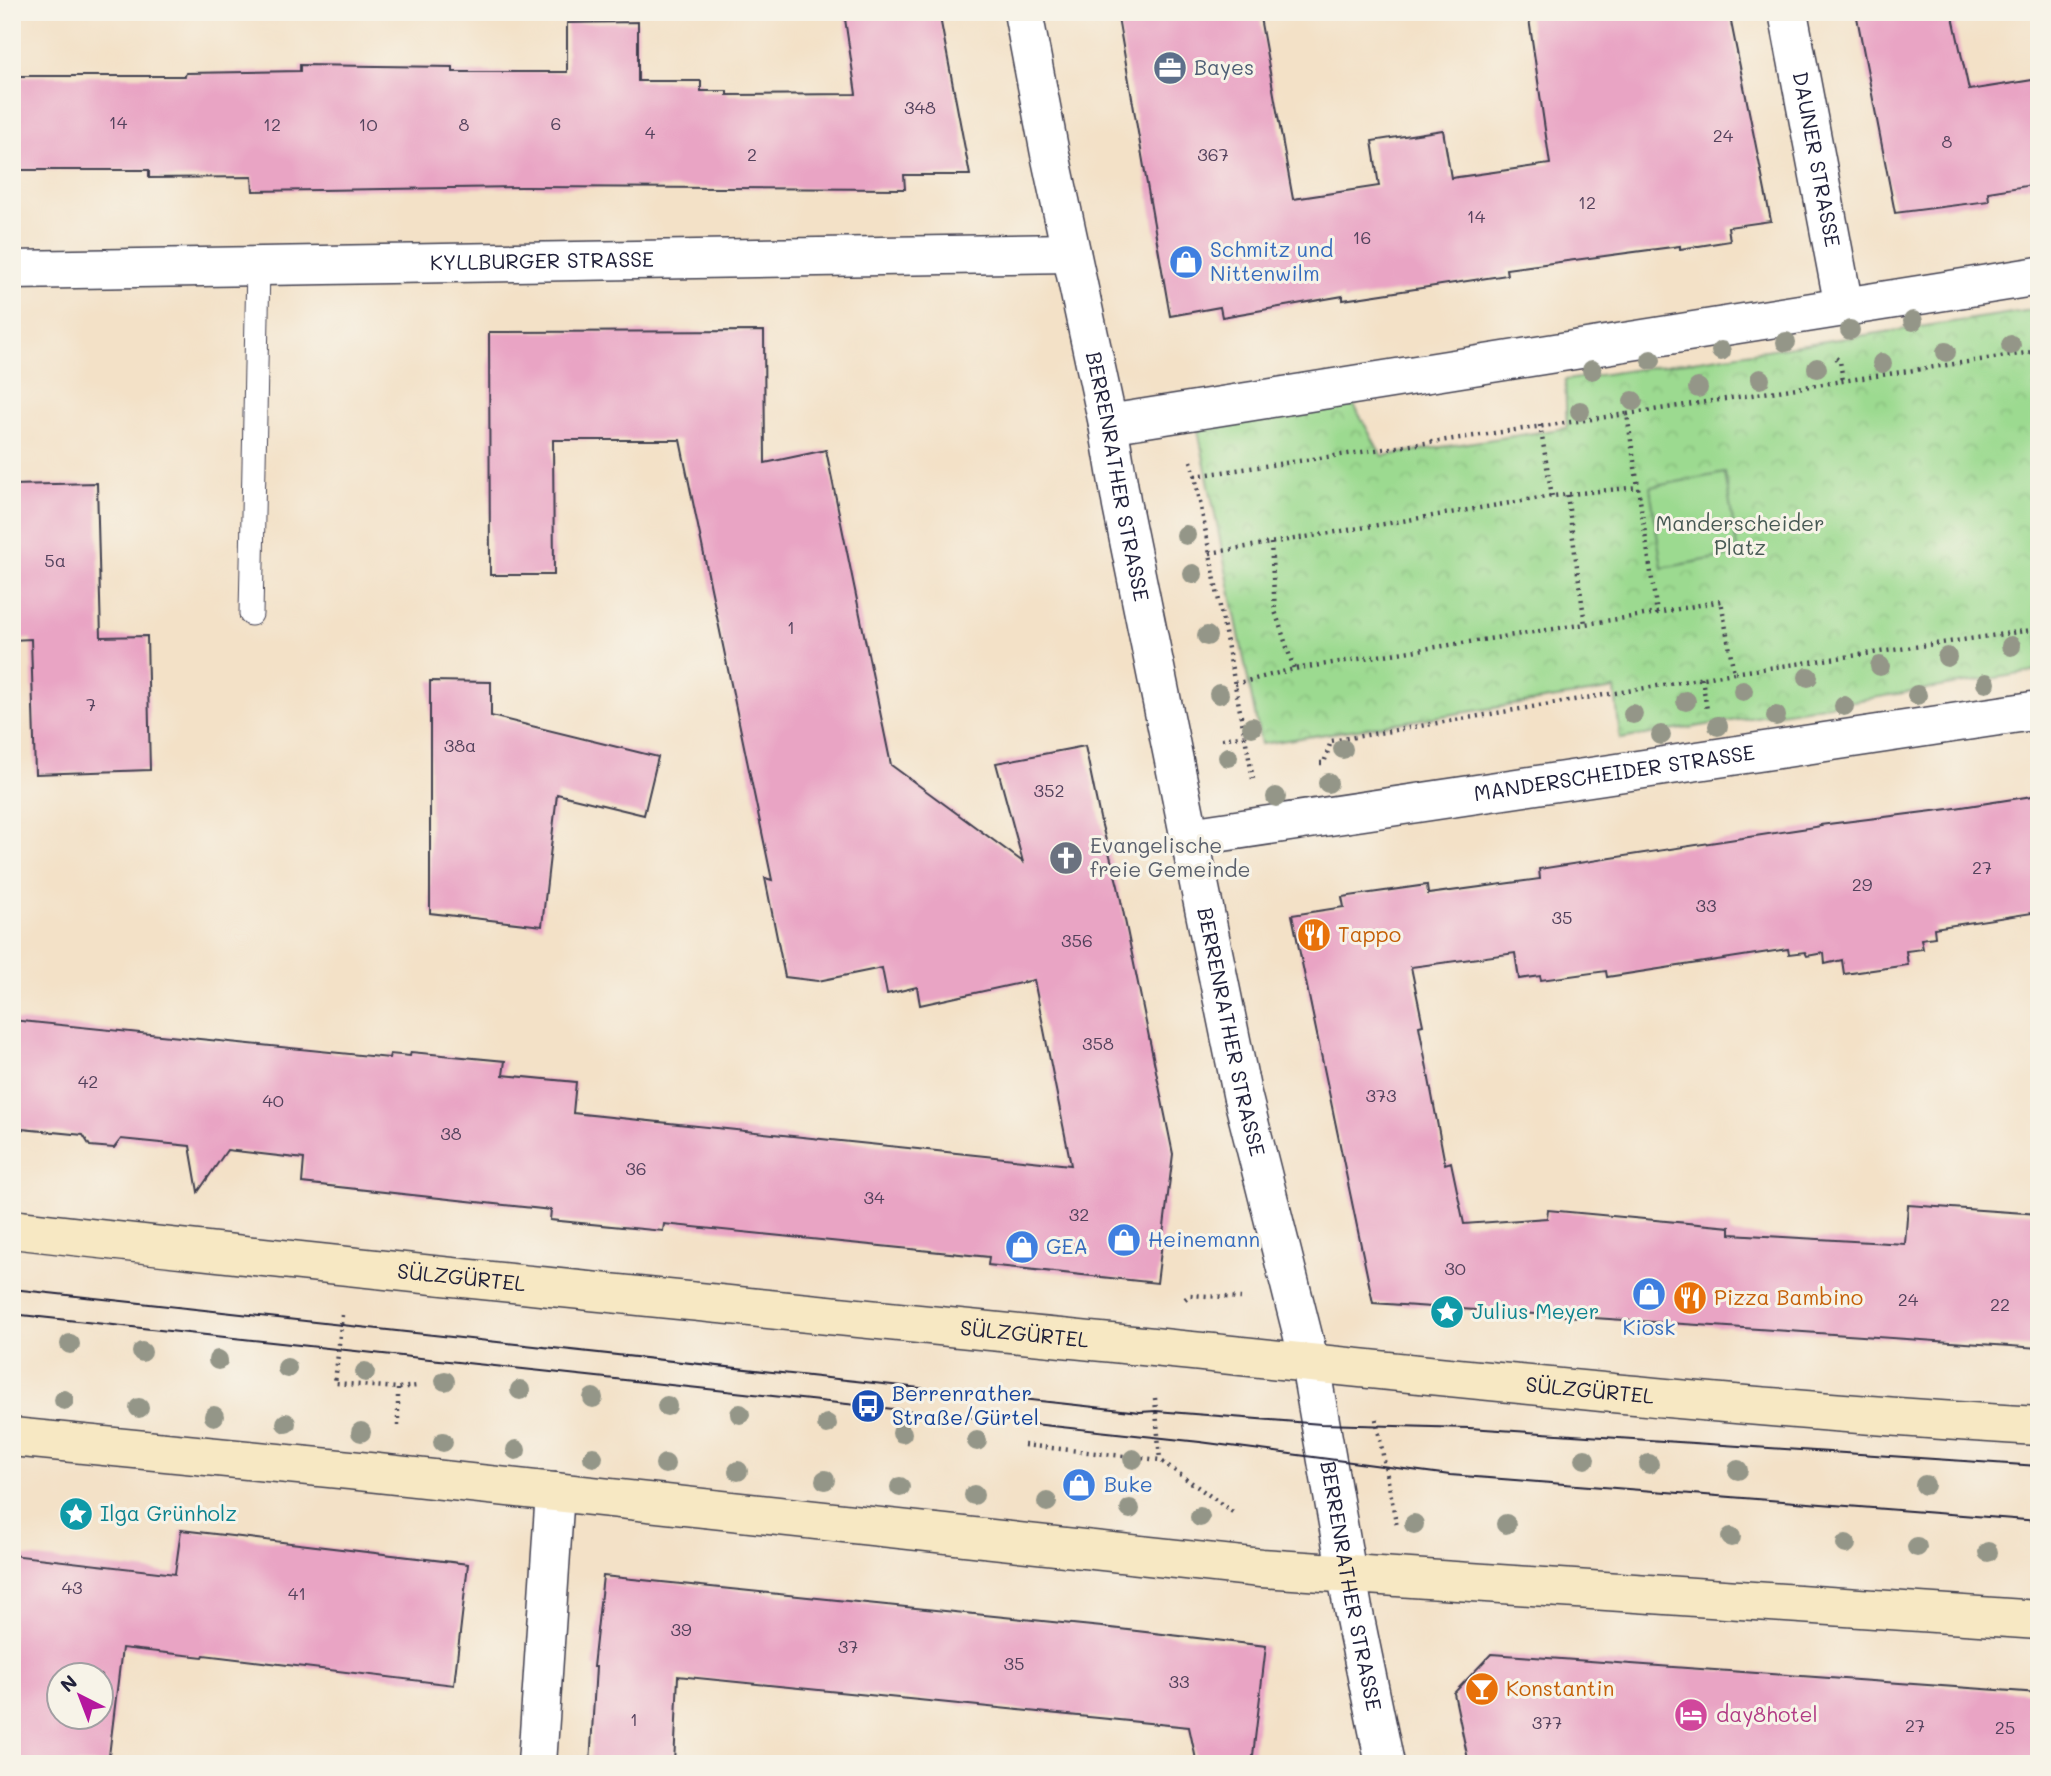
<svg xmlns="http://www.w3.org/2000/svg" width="2051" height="1776" font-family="Mali,sans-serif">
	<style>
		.park { fill: url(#park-crowns); stroke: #5f7e66; stroke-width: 2 }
		.pitch { fill: #9cda90; stroke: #5f7e66; stroke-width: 2 }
		.building { fill: #e9a4c4; fill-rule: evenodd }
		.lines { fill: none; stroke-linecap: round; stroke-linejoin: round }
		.service-casing { stroke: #413f50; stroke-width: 25 }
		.minor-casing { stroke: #413f50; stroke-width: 41 }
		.tertiary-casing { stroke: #413f50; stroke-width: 41 }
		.secondary-casing { stroke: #413f50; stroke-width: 41 }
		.path { stroke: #413f50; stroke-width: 4.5; stroke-dasharray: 2 5; stroke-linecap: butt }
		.service { stroke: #fff; stroke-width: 23 }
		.minor { stroke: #fff; stroke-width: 38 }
		.tertiary { stroke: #fff; stroke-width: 38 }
		.secondary { stroke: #f7e8c3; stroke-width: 38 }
		.tram { stroke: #22223b; stroke-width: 2 }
		.tree { fill: #949688 }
		.labels { text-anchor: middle; stroke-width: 6; stroke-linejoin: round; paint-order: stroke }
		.number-label { font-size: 18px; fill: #54425d }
		.service-label { font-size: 21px; fill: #4e5e75; stroke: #f7f3e8; text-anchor: start }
		.street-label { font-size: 21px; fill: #22223b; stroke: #f7f3e8 }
		.shop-label { font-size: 21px; fill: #366cbe; stroke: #f7f3e8; text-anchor: start }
		.park-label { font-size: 21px; fill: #475954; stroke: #f7f3e8 }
		.worship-label { font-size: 21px; fill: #5b616d; stroke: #f7f3e8; text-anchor: start }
		.food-label { font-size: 21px; fill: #c56008; stroke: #f7f3e8; text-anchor: start }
		.culture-label { font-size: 21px; fill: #0d838f; stroke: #f7f3e8; text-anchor: start }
		.transit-label { font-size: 21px; fill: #164399; stroke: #f7f3e8; text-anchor: start }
		.hotel-label { font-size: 21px; fill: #b23c85; stroke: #f7f3e8; text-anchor: start }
	</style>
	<defs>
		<pattern id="park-crowns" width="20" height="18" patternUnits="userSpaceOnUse" patternTransform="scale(1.75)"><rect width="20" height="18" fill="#9cda90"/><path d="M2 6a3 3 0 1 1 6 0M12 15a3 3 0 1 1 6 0" fill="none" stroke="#86bb7d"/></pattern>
	</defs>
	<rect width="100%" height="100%" fill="#f7f3e8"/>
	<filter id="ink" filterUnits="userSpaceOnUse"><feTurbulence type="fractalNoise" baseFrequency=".0143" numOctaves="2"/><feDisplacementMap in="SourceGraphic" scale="14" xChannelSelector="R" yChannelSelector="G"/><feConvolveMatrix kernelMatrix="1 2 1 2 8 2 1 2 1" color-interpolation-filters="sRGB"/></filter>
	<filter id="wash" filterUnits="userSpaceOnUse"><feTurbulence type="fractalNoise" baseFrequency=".00686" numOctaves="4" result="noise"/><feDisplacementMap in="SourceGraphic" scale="28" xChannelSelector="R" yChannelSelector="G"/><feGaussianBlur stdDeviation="1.57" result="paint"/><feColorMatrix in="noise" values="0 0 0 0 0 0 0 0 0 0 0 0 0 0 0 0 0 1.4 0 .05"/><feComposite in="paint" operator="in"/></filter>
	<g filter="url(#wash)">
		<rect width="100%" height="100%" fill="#f3e1c7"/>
		<path class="park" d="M2039 309V671L1620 739 1615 689 1261 744 1198 430 1354 405 1382 456 1567 428 1565 380Z"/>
		<path class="pitch" d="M1725 473 1738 554 1662 568 1650 487Z"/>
		<g id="blocks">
			<path class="building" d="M844 12H939L970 175H904L905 189 523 187 253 191 252 177 149 178V170H12V76H185L186 73 300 71V65L453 67V72H567V23L638 22V81H701V91H727V95L856 94Z
				M1117 12H1259L1293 199 1379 186 1372 141 1443 130 1451 178 1550 164 1528 12H1729L1771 221 1728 227 1730 241 1680 249V246L1506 269 1507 275 1343 300V296L1222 317 1220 307 1170 316Z
				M1856 12H1952L1969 90 2039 79V184L1988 192 1989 201 1895 213Z
				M764 331 765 463 826 450 891 765 1023 862 996 763 1085 746 1100 818 1118 886 1173 1154 1157 1283 988 1265 989 1257 664 1224 663 1231 550 1220 551 1210 302 1183 304 1159 227 1150 198 1192 190 1146 121 1139 114 1148 90 1146 83 1135 12 1128V1020L389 1058 390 1054 410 1056 411 1052 505 1061 503 1075 576 1082 573 1113 1071 1165 1034 980 920 1005 917 987 887 994 882 968 818 981 785 977 765 878 772 880 680 440H553L554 575H490L489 332Z
				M97 483 101 637 147 636 150 770 35 774 31 639 12 640V485Z
				M430 681 491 682V716L658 757 644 815 557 794 542 926 430 913Z
				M2039 795V912L1934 928 1935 937 1921 939 1923 949 1906 951 1908 965 1844 974 1842 960 1825 964 1824 953 1807 956 1805 952 1789 954 1788 949 1607 977 1606 971 1541 980 1540 976 1519 979 1515 953 1411 967 1423 1025 1419 1026 1445 1164 1451 1162 1464 1224 1547 1218 1548 1210 1730 1227V1234L1905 1244 1908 1205 2039 1214V1348L1373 1303 1292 915 1344 907 1342 897 1427 885 1428 894 1540 879 1539 869 1821 826 1820 825 1949 809Z
				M181 1530 468 1564 454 1685 204 1655 203 1657 122 1648 108 1764H12V1555L175 1574ZM60 1675H102V1717H60Z
				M603 1576 1102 1627 1266 1646 1252 1764H1197L1189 1727 678 1676 674 1764H590L596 1667H593Z
				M1491 1654 2039 1693V1764H1469L1454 1693Z"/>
		</g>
	</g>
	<g filter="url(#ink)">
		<use href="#blocks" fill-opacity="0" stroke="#413f50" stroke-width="2"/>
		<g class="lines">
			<g class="service-casing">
				<path id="service" d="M251 614 258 266"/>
			</g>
			<g class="minor-casing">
				<g id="minor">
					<path id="s1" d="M1788 12 1844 307"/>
					<path id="s2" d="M12 270 1071 253"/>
					<path d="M1108 424 2039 276"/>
					<path id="s3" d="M1189 837 2039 710"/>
					<path d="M537 1764 555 1492"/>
				</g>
			</g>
			<g class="tertiary-casing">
				<g id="tertiary">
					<path id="s4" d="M1023 12 1050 154 1108 424 1122 506 1242 1094 1310 1364 1353 1609 1385 1764"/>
				</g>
			</g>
			<g class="secondary-casing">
				<g id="secondary">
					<path id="s5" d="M12 1229C385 1272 758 1308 1132 1345 1434 1375 1736 1409 2039 1426"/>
					<path d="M12 1437 350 1470 1261 1568 2039 1620"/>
				</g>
			</g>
			<path class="path" d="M1836 358 1840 361 1843 381
				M1627 414 2039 351
				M1540 425 1552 496
				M1191 461 1195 476 1253 779
				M1195 476 1627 414 1657 613 1721 601 1734 673 2039 629
				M1567 495 1585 624
				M1271 543 1275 611 1294 669
				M1210 553 1552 496 1638 487
				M1702 678 1707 710
				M1235 684 1294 669 1657 613
				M1222 739 1245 735
				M1320 763H1324L1331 741 1734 673
				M1185 1299 1190 1295 1241 1298
				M342 1315 335 1383 398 1388 417 1386
				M1155 1398 1160 1460
				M1376 1419 1397 1527
				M398 1426V1388
				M1024 1445 1160 1460 1234 1513"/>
			<use href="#service" class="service"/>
			<use href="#minor" class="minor"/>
			<use href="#tertiary" class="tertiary"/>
			<use href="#secondary" class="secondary"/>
			<path class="tram" d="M12 1289 1140 1412 1156 1411 1321 1424 1469 1428 2039 1466
				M12 1314 1200 1442 1450 1475 2039 1521"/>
		</g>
		<g class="tree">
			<circle cx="1913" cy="321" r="10"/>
			<circle cx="1850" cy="330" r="10"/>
			<circle cx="1786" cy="342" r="10"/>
			<circle cx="2011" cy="345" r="10"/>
			<circle cx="1721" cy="351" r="10"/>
			<circle cx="1946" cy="352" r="10"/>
			<circle cx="1651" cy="360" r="10"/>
			<circle cx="1882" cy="363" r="10"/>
			<circle cx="1817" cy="368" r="10"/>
			<circle cx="1592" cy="370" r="10"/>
			<circle cx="1760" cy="379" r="10"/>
			<circle cx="1698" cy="388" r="10"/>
			<circle cx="1633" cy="401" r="10"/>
			<circle cx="1580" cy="411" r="10"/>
			<circle cx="1186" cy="535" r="10"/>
			<circle cx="1193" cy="574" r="10"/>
			<circle cx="1207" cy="636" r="10"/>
			<circle cx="2011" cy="646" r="10"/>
			<circle cx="1947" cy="657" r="10"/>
			<circle cx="1880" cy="666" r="10"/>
			<circle cx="1808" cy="677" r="10"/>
			<circle cx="1986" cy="683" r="10"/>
			<circle cx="1743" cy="691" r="10"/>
			<circle cx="1219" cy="694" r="10"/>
			<circle cx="1917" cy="695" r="10"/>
			<circle cx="1686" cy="701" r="10"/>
			<circle cx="1844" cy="706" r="10"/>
			<circle cx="1633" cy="714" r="10"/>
			<circle cx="1776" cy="716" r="10"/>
			<circle cx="1718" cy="726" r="10"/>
			<circle cx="1252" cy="727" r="10"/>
			<circle cx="1661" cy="735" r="10"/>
			<circle cx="1343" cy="749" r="10"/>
			<circle cx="1228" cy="757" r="10"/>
			<circle cx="1328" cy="783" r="10"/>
			<circle cx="1276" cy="797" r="10"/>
			<circle cx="70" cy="1344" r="10"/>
			<circle cx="142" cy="1352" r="10"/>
			<circle cx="218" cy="1360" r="10"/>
			<circle cx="287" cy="1368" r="10"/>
			<circle cx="365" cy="1372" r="10"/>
			<circle cx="445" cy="1381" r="10"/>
			<circle cx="520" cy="1390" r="10"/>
			<circle cx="593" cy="1398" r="10"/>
			<circle cx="64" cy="1400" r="10"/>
			<circle cx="667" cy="1406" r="10"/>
			<circle cx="139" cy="1408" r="10"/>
			<circle cx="740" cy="1414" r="10"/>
			<circle cx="214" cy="1416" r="10"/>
			<circle cx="286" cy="1423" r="10"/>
			<circle cx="827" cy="1424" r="10"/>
			<circle cx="361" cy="1432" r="10"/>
			<circle cx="902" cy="1433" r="10"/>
			<circle cx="977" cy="1441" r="10"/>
			<circle cx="443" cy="1442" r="10"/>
			<circle cx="516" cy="1450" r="10"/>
			<circle cx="593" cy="1457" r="10"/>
			<circle cx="1133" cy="1459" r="10"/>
			<circle cx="1585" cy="1459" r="10"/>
			<circle cx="665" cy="1464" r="10"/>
			<circle cx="1649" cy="1464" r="10"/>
			<circle cx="1738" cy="1470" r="10"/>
			<circle cx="738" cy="1471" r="10"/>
			<circle cx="825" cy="1480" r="10"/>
			<circle cx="1925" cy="1485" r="10"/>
			<circle cx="900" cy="1487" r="10"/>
			<circle cx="974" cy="1495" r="10"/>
			<circle cx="1047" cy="1502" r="10"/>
			<circle cx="1130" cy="1509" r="10"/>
			<circle cx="1200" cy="1517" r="10"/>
			<circle cx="1414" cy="1524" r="10"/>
			<circle cx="1506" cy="1524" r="10"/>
			<circle cx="1731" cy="1537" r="10"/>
			<circle cx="1846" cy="1544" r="10"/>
			<circle cx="1917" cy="1547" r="10"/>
			<circle cx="1988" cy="1552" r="10"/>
		</g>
	</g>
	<defs>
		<g id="office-disc" transform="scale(1.75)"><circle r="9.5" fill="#5c6f8a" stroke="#f7f3e8"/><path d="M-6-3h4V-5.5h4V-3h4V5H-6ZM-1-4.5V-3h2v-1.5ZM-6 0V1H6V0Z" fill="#fff"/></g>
		<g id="shop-disc" transform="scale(1.75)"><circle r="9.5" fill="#3f7fe0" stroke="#f7f3e8"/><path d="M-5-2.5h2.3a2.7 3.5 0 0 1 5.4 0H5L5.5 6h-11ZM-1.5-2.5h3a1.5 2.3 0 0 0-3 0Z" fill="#fff"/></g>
		<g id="church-disc" transform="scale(1.75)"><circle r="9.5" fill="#6b7280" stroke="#f7f3e8"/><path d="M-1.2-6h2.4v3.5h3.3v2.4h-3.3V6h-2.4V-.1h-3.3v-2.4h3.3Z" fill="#fff"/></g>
		<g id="restaurant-disc" transform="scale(1.75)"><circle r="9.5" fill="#e8710a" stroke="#f7f3e8"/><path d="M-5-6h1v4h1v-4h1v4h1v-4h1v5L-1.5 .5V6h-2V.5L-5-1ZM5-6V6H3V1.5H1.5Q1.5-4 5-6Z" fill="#fff"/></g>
		<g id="sight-disc" transform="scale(1.75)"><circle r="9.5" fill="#0f9aa8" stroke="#f7f3e8"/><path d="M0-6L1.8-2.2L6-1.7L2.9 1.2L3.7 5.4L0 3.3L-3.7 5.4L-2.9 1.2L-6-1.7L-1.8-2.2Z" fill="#fff"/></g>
		<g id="bus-disc" transform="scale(1.75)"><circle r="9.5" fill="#1a4fb4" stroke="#f7f3e8"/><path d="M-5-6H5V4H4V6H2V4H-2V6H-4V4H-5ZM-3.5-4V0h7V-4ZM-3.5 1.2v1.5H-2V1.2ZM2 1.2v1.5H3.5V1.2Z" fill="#fff"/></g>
		<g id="bar-disc" transform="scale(1.75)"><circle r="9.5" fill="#e8710a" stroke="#f7f3e8"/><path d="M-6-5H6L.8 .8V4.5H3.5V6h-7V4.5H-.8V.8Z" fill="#fff"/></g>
		<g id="hotel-disc" transform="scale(1.75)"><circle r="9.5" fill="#d1479c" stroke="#f7f3e8"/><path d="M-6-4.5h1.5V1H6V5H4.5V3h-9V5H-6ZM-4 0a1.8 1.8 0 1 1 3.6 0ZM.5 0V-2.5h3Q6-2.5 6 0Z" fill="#fff"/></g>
	</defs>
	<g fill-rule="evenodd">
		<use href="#office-disc" x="1170" y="68"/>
		<use href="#shop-disc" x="1186" y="262"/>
		<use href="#church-disc" x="1066" y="858"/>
		<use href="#restaurant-disc" x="1314" y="935"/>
		<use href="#shop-disc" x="1124" y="1240"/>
		<use href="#shop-disc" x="1022" y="1247"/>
		<use href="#shop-disc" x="1649" y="1294"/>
		<use href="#restaurant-disc" x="1690" y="1298"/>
		<use href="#sight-disc" x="1447" y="1312"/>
		<use href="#bus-disc" x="868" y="1406"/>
		<use href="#shop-disc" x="1079" y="1485"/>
		<use href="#sight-disc" x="76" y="1514"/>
		<use href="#bar-disc" x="1482" y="1689"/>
		<use href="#hotel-disc" x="1691" y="1715"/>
	</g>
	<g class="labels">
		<g class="number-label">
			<text x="920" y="114">348</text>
			<text x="118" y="129">14</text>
			<text x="556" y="130">6</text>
			<text x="272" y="131">12</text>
			<text x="368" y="131">10</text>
			<text x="464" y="131">8</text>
			<text x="650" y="139">4</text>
			<text x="1723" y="142">24</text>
			<text x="1947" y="148">8</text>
			<text x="752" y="161">2</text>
			<text x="1213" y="161">367</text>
			<text x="1587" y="209">12</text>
			<text x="1476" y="223">14</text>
			<text x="1362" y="244">16</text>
			<text x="55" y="567">5a</text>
			<text x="791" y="634">1</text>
			<text x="91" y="711">7</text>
			<text x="460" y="752">38a</text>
			<text x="1049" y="797">352</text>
			<text x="1982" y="874">27</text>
			<text x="1862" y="891">29</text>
			<text x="1706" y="912">33</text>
			<text x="1562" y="924">35</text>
			<text x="1077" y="947">356</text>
			<text x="1098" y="1050">358</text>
			<text x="88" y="1088">42</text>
			<text x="1381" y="1102">373</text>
			<text x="273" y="1107">40</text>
			<text x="451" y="1140">38</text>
			<text x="636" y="1175">36</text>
			<text x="874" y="1204">34</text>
			<text x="1079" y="1221">32</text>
			<text x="1455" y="1275">30</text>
			<text x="1908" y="1306">24</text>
			<text x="2000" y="1311">22</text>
			<text x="72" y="1594">43</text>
			<text x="297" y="1600">41</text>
			<text x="681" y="1636">39</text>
			<text x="848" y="1653">37</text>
			<text x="1014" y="1670">35</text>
			<text x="1179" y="1688">33</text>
			<text x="634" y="1726">1</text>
			<text x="1547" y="1729">377</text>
			<text x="1915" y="1732">27</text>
			<text x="2005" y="1734">25</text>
		</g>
		<g class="service-label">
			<text x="1194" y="75">Bayes</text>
		</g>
		<g class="street-label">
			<text dy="7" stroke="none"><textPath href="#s1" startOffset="150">DAUNER STRASSE</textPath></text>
			<text dy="7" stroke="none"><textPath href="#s2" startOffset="530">KYLLBURGER STRASSE</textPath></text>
			<text dy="7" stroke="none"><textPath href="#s4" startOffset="474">BERRENRATHER STRASSE</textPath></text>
			<text dy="7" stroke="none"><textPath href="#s3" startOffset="430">MANDERSCHEIDER STRASSE</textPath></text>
			<text dy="7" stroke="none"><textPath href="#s4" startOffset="1041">BERRENRATHER STRASSE</textPath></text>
			<text dy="7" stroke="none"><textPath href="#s5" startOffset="452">SÜLZGÜRTEL</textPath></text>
			<text dy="7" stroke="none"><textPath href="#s5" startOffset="1018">SÜLZGÜRTEL</textPath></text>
			<text dy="7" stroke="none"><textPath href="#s5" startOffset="1586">SÜLZGÜRTEL</textPath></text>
			<text dy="7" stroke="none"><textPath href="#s4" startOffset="1608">BERRENRATHER STRASSE</textPath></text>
		</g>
		<g class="shop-label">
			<text x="1210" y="257">Schmitz und<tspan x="1210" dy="24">Nittenwilm</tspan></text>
			<text x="1148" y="1247">Heinemann</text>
			<text x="1046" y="1254">GEA</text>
			<text x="1649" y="1335" text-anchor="middle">Kiosk</text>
			<text x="1104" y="1492">Buke</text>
		</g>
		<g class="park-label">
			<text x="1740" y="531">Manderscheider<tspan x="1740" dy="24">Platz</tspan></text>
		</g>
		<g class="worship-label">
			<text x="1090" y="853">Evangelische<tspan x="1090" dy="24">freie Gemeinde</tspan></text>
		</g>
		<g class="food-label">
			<text x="1338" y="942">Tappo</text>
			<text x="1714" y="1305">Pizza Bambino</text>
			<text x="1506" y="1696">Konstantin</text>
		</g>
		<g class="culture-label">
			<text x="1472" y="1319">Julius Meyer</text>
			<text x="100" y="1521">Ilga Grünholz</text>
		</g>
		<g class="transit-label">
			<text x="892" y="1401">Berrenrather<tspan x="892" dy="24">Straße/Gürtel</tspan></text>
		</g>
		<g class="hotel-label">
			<text x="1716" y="1722">day8hotel</text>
		</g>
	</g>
	<rect width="2051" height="1776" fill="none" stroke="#f7f3e8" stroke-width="42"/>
	<g transform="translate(80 1696) rotate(318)"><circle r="33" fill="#f7f3e8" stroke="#a29fa3" stroke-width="2"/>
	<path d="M0-5L12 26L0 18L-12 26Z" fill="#b5179e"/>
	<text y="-10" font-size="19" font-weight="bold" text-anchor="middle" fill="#22223b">N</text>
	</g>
</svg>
